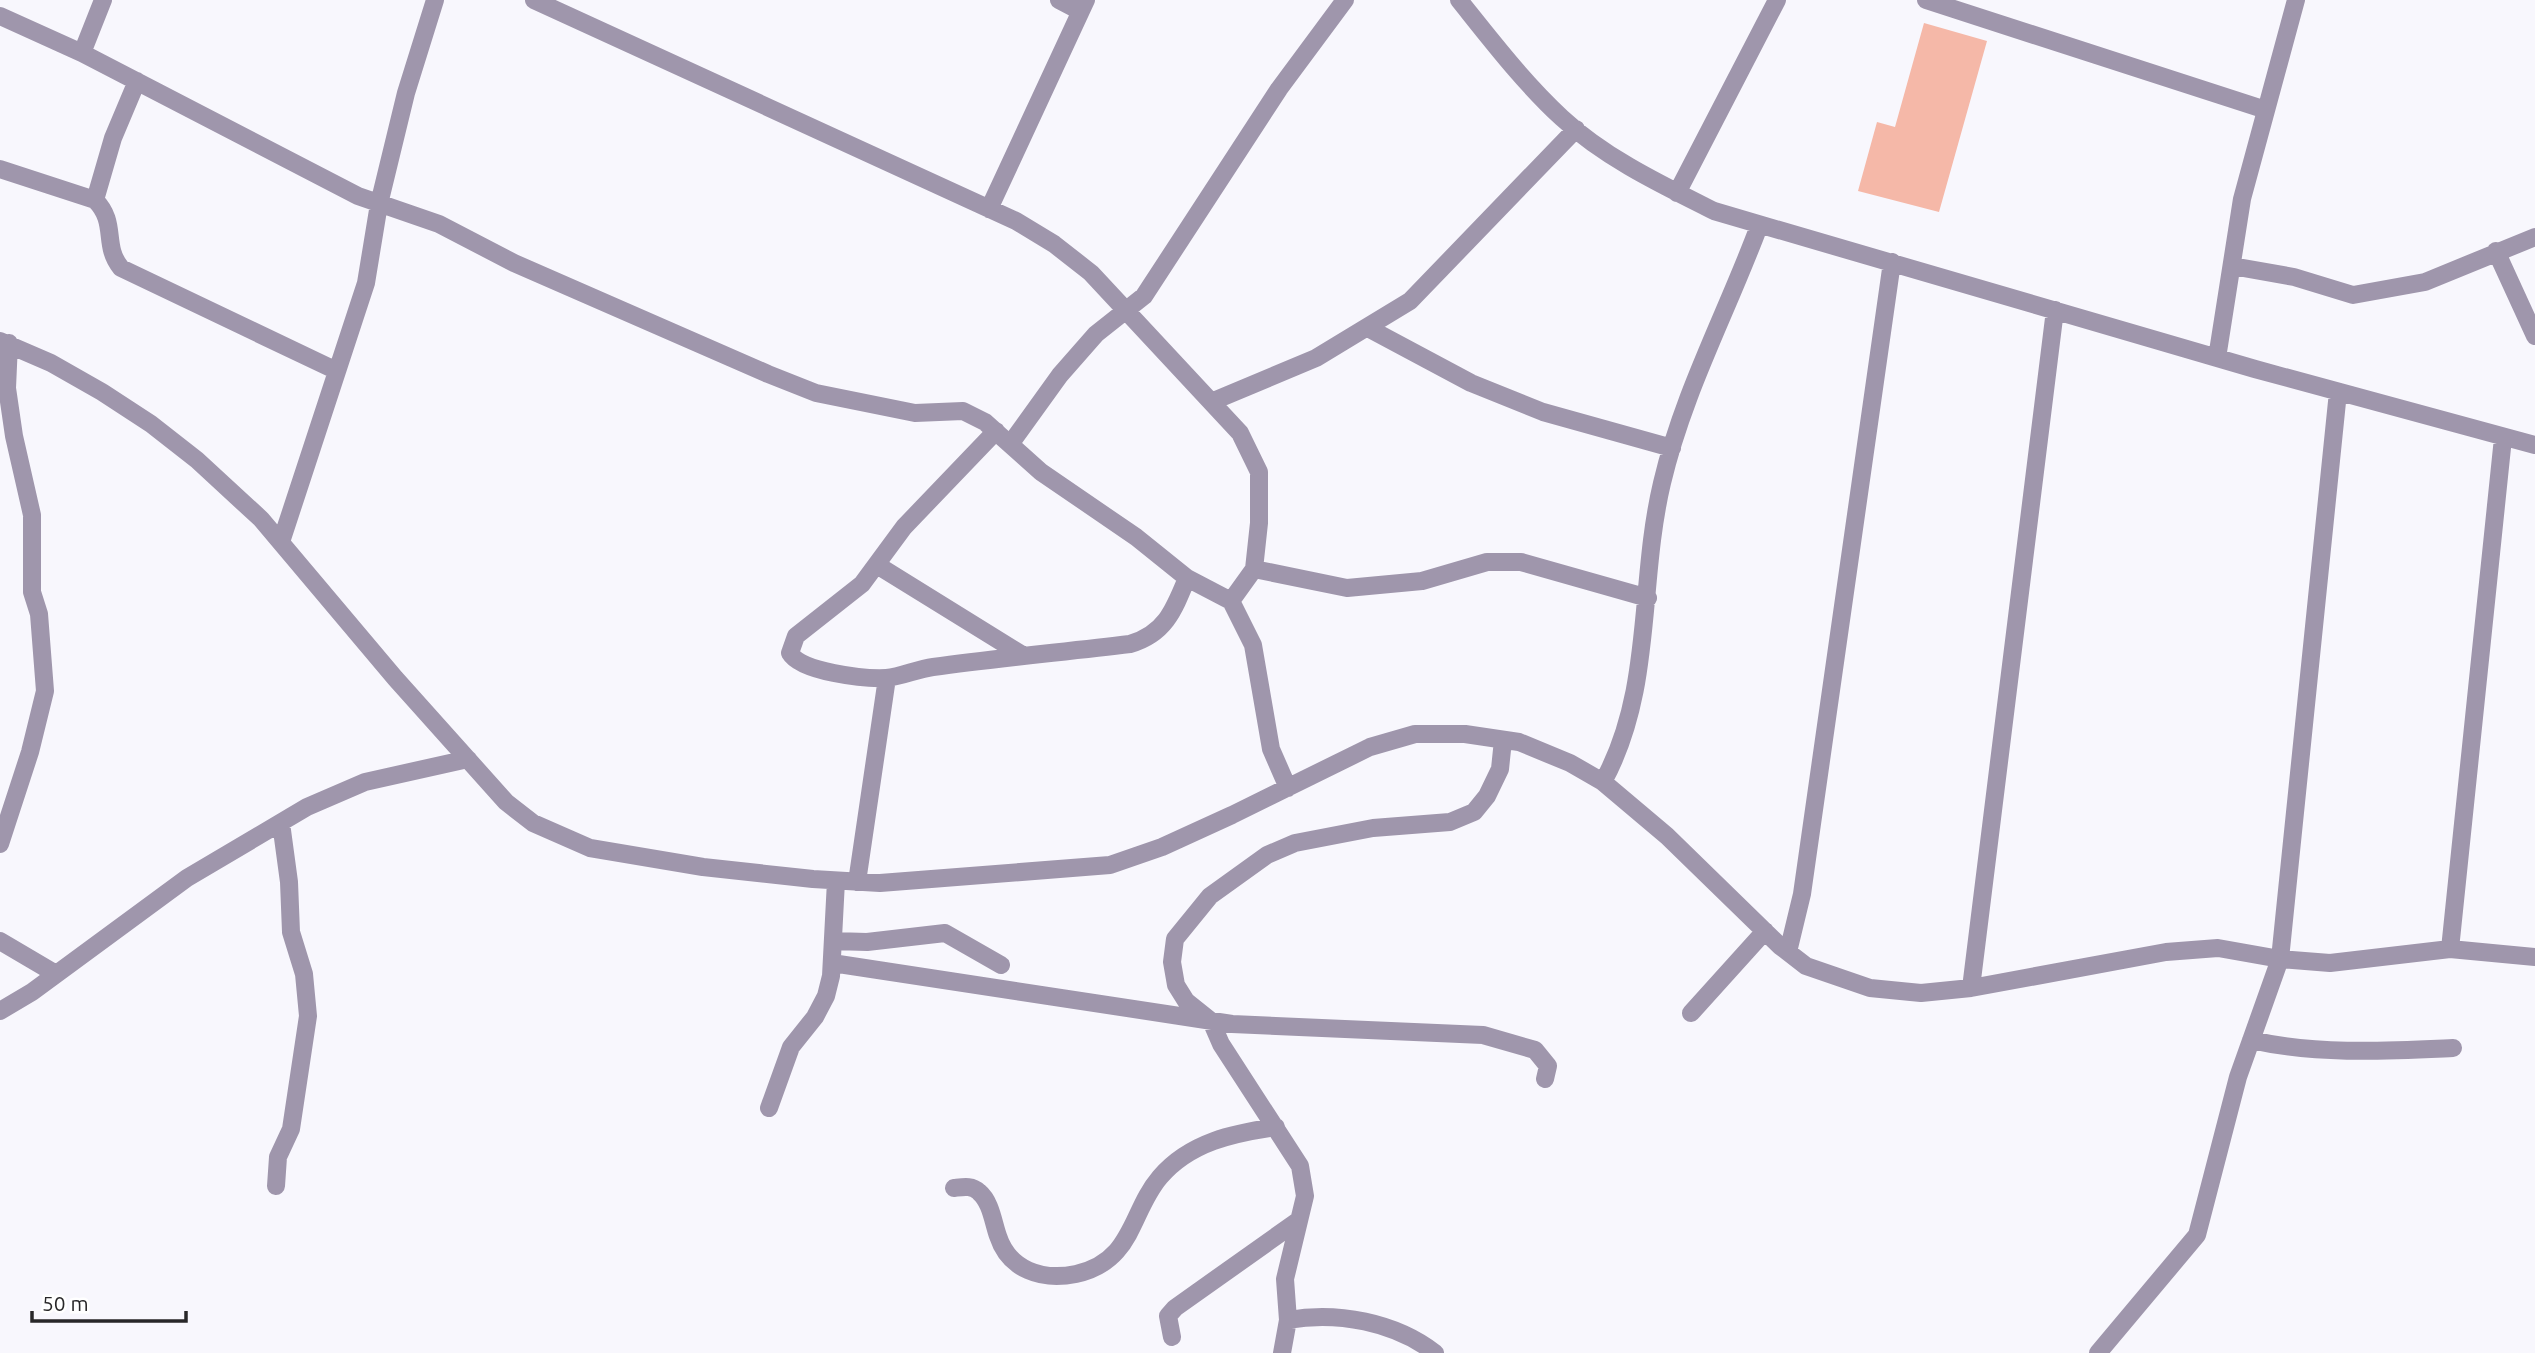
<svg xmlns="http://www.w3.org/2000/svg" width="2535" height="1353" font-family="Ubuntu,sans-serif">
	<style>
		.building { fill: #f5b8a8 }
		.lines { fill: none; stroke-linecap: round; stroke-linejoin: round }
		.minor { stroke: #9f96ac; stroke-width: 18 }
	</style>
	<rect width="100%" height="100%" fill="#f8f7fd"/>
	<path class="building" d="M1924 23 1987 41 1939 212 1858 191 1877 122 1895 127Z"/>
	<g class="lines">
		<path class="minor" d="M534 0 1016 221 1054 244 1091 273 1240 433 1259 472V523L1254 569 1231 601
			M1059 0 1080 11
			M1459 0C1491 40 1524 83 1562 118 1605 158 1662 185 1714 211L2255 369 2535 445
			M1926 0 2266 110
			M0 16 82 53 358 196 439 224 514 263 768 374 816 393 915 413 963 411 985 422 1041 472 1136 537 1187 578 1231 601 1253 645 1271 749 1288 788
			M82 53 103 0
			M137 81 113 138 95 200C118 223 102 245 121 268L337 371
			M0 169 95 200
			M1677 193 1777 0
			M989 209 1086 0
			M2496 251 2535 336
			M2232 266 2294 277 2353 295 2425 282 2535 237
			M1368 328 1471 383 1543 412 1672 448
			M0 341 51 363 102 392 151 424 197 460 261 519 395 678 506 802 533 823 590 848 703 867 813 879 880 883 1110 865 1162 847 1232 815 1370 747 1415 734H1465L1519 742 1570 763 1603 782 1667 836 1780 946 1806 966 1870 988 1921 993 1971 988 2166 952 2218 948 2280 959 2330 963 2450 949 2535 957
			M2217 358 2242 199 2296 0
			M1211 402 1316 358 1410 301 1576 129
			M996 431 904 527 862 584 796 636 790 653C801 672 864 679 886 678 901 677 917 669 933 667 998 658 1064 652 1130 644 1165 634 1174 610 1187 578
			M1011 443 1060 375 1096 334 1144 296 1279 89 1345 0
			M281 542 366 283 379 204 406 93 435 0
			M877 565 1024 656
			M1254 569 1347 588 1422 581 1487 562H1521L1648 598
			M1603 782C1654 689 1638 584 1662 483 1683 393 1727 312 1759 226
			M0 844 30 752 45 691 39 614 32 592V515L14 436 7 388 9 343
			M857 882 887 678
			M0 941 56 974
			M833 941 867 942 945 933 1001 965
			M2450 949 2503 438
			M1788 952 1802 894 1892 262
			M832 963 1232 1024 1483 1035 1535 1050 1548 1066 1545 1079
			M1971 988 2055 310
			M0 1011 32 992 187 878 307 807 365 782 468 759
			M1691 1013 1765 931
			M2251 1040C2317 1055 2386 1051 2453 1048
			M769 1108 791 1047 815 1017 826 996 831 976 836 881
			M276 1186 278 1157 291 1129 308 1016 304 974 291 932 289 882 281 823
			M954 1188C963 1187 972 1185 979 1192 991 1202 993 1222 998 1236 1009 1270 1042 1281 1076 1274 1134 1261 1130 1212 1160 1177 1190 1142 1234 1133 1276 1127
			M1288 1320C1337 1311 1395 1322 1435 1353
			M1172 1337 1168 1316 1175 1308 1299 1220
			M1282 1353 1288 1320 1285 1279 1305 1196 1300 1166 1221 1044 1211 1021 1186 1001 1176 985 1172 962 1175 939 1210 896 1267 855 1295 843 1373 828 1450 822 1474 812 1487 796 1500 769 1503 740
			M2098 1353 2197 1235 2238 1077 2280 959 2338 392"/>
	</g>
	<path d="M32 1311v10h154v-10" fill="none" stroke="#282729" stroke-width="3.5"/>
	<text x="42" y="1311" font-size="21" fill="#282729" stroke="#ffffff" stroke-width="5" paint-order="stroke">50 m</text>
</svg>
